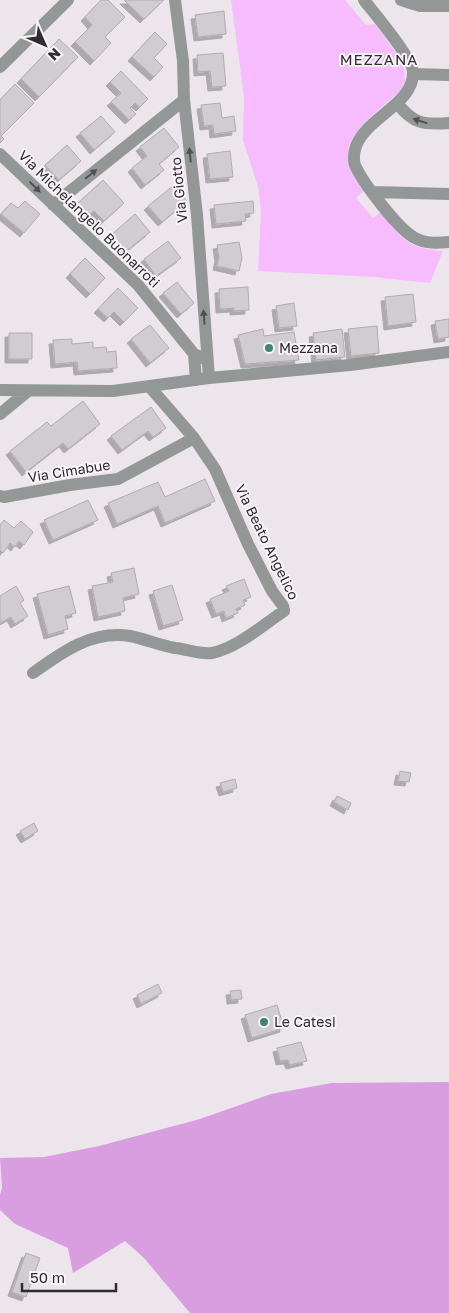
<svg xmlns="http://www.w3.org/2000/svg" width="449" height="1313" font-family="'Golos Text',sans-serif">
	<style>
		.green { fill: #f6bcff }
		.forest { fill: #d89ee0 }
		.building { fill: #d1ccd1; stroke: #b0abb1; filter: url(#shadow) }
		.lines { fill: none; stroke-linecap: round; stroke-linejoin: round }
		.minor { stroke: #939796; stroke-width: 12 }
		.oneway { fill: #515152 }
		.poi-dot { fill: #408479; stroke: #f9f4fa; stroke-width: 2 }
		.labels { text-anchor: middle; stroke-width: 4; stroke-linejoin: round; paint-order: stroke }
		.street-label { font-size: 14px; fill: #2e2c2e; stroke: #f9f4fa }
		.poi-label { font-size: 14px; fill: #2e2c2e; stroke: #f9f4fa; text-anchor: start }
		.neighbourhood-label { font-size: 15px; letter-spacing: 1px; fill: #322e32; stroke: #f9f4fa }
	</style>
	<defs>
		<filter id="shadow"><feDropShadow dx="-4" dy="4" stdDeviation="0" flood-color="#0004"/></filter>
	</defs>
	<rect width="100%" height="100%" fill="#ece6ec"/>
	<path class="green" d="M231 0H345L366 25 375 24 404 64 405 81 402 89C371 120 322 142 364 191L356 198 373 218 381 212C403 240 407 248 443 251L430 283 373 277 258 271 261 210 258 187 243 140 244 97Z"/>
	<path class="forest" d="M449 1082V1313H190L144 1258 125 1241 73 1273 68 1248 15 1224 0 1210V1195L2 1188 0 1158 44 1157 99 1146 200 1119 271 1094 332 1083Z"/>
	<path class="building" d="M101 0H108L125 17 105 37 111 43 94 61 75 42 92 25 85 17Z
		M124 0H164L144 19Z
		M224 11 226 34 198 37 195 15Z
		M155 32 167 44 154 58 163 67 154 77 132 57Z
		M59 39 78 57 39 97 21 79Z
		M223 53 226 86 212 87 210 71 198 72 197 55Z
		M121 71 148 99 140 107 135 103 130 108 136 114 129 120 111 102 121 93 110 82Z
		M15 84 34 103 1 136 4 139 0 143V100Z
		M220 103 222 118 234 116 236 131 214 134 213 125 204 126 201 105Z
		M101 116 115 132 94 150 80 133Z
		M164 128 179 147 159 164 164 170 145 185 132 168 147 156 140 147Z
		M67 145 81 161 59 180 45 165Z
		M230 151 233 177 210 179 207 154Z
		M103 180 124 203 104 221 94 211 88 216 77 204Z
		M174 185 187 201 162 222 148 206Z
		M25 201 40 214 24 233 1 214 11 203 18 208Z
		M253 201 254 213 245 214 246 221 216 224 214 205Z
		M135 214 150 232 124 253 110 236Z
		M168 241 181 258 156 276 144 259Z
		M239 242 242 258 239 271 217 266 219 258 217 245Z
		M85 258 105 278 90 294 70 274Z
		M177 282 194 303 181 314 163 293Z
		M248 287 249 310 234 311V308L220 309 219 289Z
		M118 288 138 308 124 322 114 312 108 318 98 309Z
		M413 294 416 322 388 326 385 297Z
		M294 303 297 326 279 328 276 306Z
		M449 319V337L438 339 435 321Z
		M150 325 169 348 150 363 131 339Z
		M377 326 379 353 351 356 348 329Z
		M263 329 264 336 294 332 299 360 245 364 238 335Z
		M342 329 345 357 316 360 313 333Z
		M9 333H32V359H9Z
		M72 339V344L93 342V348L106 347 107 352 116 351 117 368 78 371 77 362 55 364 53 340Z
		M83 401 100 424 68 449 63 443 26 472 10 451 47 422 51 426Z
		M151 407 166 428 153 437 148 431 122 450 111 436Z
		M205 479 215 501 165 523 158 506 117 524 108 503 158 482 165 497Z
		M88 500 98 520 53 540 44 520Z
		M4 520 14 528 21 521 33 532 24 545 19 541 15 547 10 543 3 553 0 550V525Z
		M134 568 139 594 123 598 125 611 98 617 92 586 113 582 111 573Z
		M244 579 251 597 243 600 245 605 236 609 238 613 226 618 224 611 216 614 210 599 229 591 226 586Z
		M172 585 183 620 163 626 153 591Z
		M16 586 24 600 20 603 28 616 15 624 11 617 0 623V596Z
		M69 586 76 613 65 616 68 629 48 635 37 594Z
		M400 771 411 773 409 782 398 781Z
		M235 779 237 788 223 792 220 783Z
		M337 796 351 803 348 810 334 802Z
		M34 823 38 831 25 839 20 831Z
		M158 984 162 993 141 1004 137 995Z
		M241 990 242 999 231 1000 230 991Z
		M277 1005 284 1028 252 1038 245 1015Z
		M301 1042 307 1061 290 1065 288 1060 280 1061 277 1048Z
		M26 1253 40 1258 26 1297 12 1292Z"/>
	<g class="lines">
		<path class="minor" d="M175 0 183 61 184 100 197 215 209 378
			M364 0C374 13 413 59 413 72 414 104 367 117 356 146 354 152 353 159 355 165 362 182 399 230 415 238 426 244 438 243 449 242
			M401 0 420 6H449
			M0 67 68 0
			M413 74 449 75
			M397 103C413 124 424 125 449 123
			M0 154 138 285 194 354 207 360
			M373 192 449 194
			M53 205 184 100
			M194 354 196 380
			M0 390 113 391 209 378 350 365 449 352
			M0 414 28 391
			M0 496 4 497 70 485 118 479 194 438
			M33 673C62 652 92 630 130 636 145 639 159 645 175 648 186 649 201 655 212 653 237 648 263 625 284 611L283 606 272 591 248 544 215 469 194 438 149 386"/>
	</g>
	<defs><path id="oneway-solid" d="M-6-.8H1V-3.2L6.5 0L1 3.2V.8H-6Z" transform="scale(1.25)"/></defs>
	<g class="oneway">
		<use href="#oneway-solid" transform="translate(420 121) rotate(-163)"/>
		<use href="#oneway-solid" transform="translate(190 155) rotate(-96)"/>
		<use href="#oneway-solid" transform="translate(91 174) rotate(-39)"/>
		<use href="#oneway-solid" transform="translate(35 187) rotate(44)"/>
		<use href="#oneway-solid" transform="translate(204 317) rotate(-94)"/>
	</g>
	<g class="poi-dot">
		<circle cx="269" cy="348" r="5"/>
		<circle cx="264" cy="1022" r="5"/>
	</g>
	<g class="labels">
		<g class="street-label">
			<text transform="translate(179 190) rotate(-96)" y="5">Via Giotto</text>
			<text transform="translate(89 219) rotate(44)" y="5">Via Michelangelo Buonarroti</text>
			<text transform="translate(69 471) rotate(-9)" y="5">Via Cimabue</text>
			<text transform="translate(267 542) rotate(64)" y="5">Via Beato Angelico</text>
		</g>
		<g class="poi-label">
			<text x="279" y="353">Mezzana</text>
			<text x="274" y="1027">Le Catesi</text>
		</g>
		<g class="neighbourhood-label">
			<text x="379" y="65">MEZZANA</text>
		</g>
	</g>
	<g transform="translate(45 45) rotate(135)" stroke="#f9f4fa" stroke-width="4" paint-order="stroke">
	<path d="M0-4L9 19L0 12L-9 19Z" fill="#2e2c2e"/>
	<text y="-8" font-size="14" font-weight="bold" text-anchor="middle" fill="#2e2c2e">N</text>
	</g>
	<path d="M22 1283v8h94v-8" fill="none" stroke="#2e2c2e" stroke-width="2.5"/>
	<text x="30" y="1283" font-size="15" fill="#2e2c2e" stroke="#f9f4fa" stroke-width="4" paint-order="stroke">50 m</text>
</svg>
